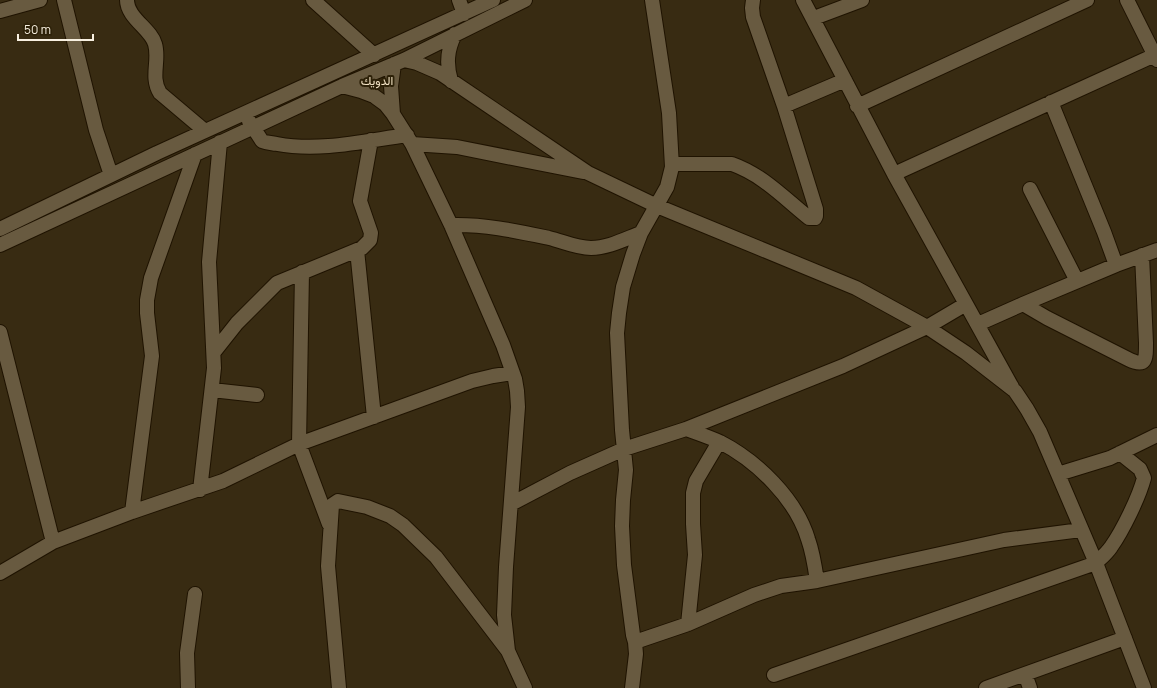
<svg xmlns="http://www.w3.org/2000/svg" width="1157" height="688" font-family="Manrope,Vazirmatn,sans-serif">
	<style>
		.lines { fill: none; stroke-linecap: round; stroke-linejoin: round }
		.minor-casing { stroke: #1f1300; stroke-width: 16 }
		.minor { stroke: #685a40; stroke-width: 14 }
		.labels { text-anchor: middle; stroke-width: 4; stroke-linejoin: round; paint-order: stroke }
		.neighbourhood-label { font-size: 12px; fill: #f2e2c4; stroke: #2d2108 }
	</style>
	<rect width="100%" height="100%" fill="#382b12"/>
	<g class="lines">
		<g class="minor-casing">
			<path id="minor" d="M64 0 96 130 111 175
				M127 0C127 18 151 29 155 44 160 60 150 77 160 93L205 131
				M313 0 374 55
				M459 0 464 14
				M803 0 894 174 1012 387
				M1127 0 1157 60
				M0 11 40 0
				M814 18 862 0
				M404 60 417 63 440 73 588 173 657 206 856 288 927 327 966 353 1015 391 1027 409 1040 432 1096 563 1144 688
				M451 81C446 64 447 50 455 34
				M342 86 361 91 374 96 385 104 393 114 412 144 451 225 503 345 515 379 517 391 518 407 506 567 504 615 508 651 525 688
				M1051 102 1104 232 1116 265 1157 250
				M784 106 845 80
				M857 106 1087 0
				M393 114 391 86 394 64
				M249 121 262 141C267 143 272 143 277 144 320 152 364 141 407 135
				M412 144 457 147 583 172
				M672 164H732C763 175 784 198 809 218H815L816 216V209L784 106 753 17 752 8 753 0
				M894 174 1157 54
				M1030 189 1077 281
				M451 225C484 224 516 231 549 238 562 241 576 248 591 248 608 248 625 239 641 233L667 187 672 167 669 113 652 0
				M0 229 157 153 493 0
				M0 245 342 86 404 60 525 0
				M357 250 374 417
				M302 272 299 444 329 524
				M1023 304 1047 318 1128 359C1146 368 1146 360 1146 343L1142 255
				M978 324 1023 304 1116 265
				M0 332 53 542
				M214 352 237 323 277 283 362 248 370 240 371 233 360 201 371 140
				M212 390 257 395
				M686 429C697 433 709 437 720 442 757 461 796 499 808 539 813 553 815 567 817 581
				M1058 474 1110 458 1157 435
				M200 490 214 368 209 262 220 142
				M511 504 570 473 624 449 686 429 843 366 927 327 966 304
				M132 512 152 356 147 313V300L151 278 195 154
				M0 573 53 542 132 512 223 481 299 444 472 381 493 376 513 373
				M688 624 695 555 693 524V493L696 481 719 442
				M635 642 633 635 624 565 622 526 623 500 626 470 622 430 617 333 619 313 623 287 633 254 641 233
				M1025 674 1030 688
				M774 675 1096 563C1101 558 1107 553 1111 547 1123 530 1139 497 1144 478L1140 469 1120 453
				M188 688 187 653 195 594
				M339 688 328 566 332 505 338 501 367 507 390 516 403 525 436 557 508 651
				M632 688 636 654 635 642 688 624 754 595 781 586 817 581 1004 540 1081 530
				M986 688 1125 638"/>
		</g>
		<use href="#minor" class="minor"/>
	</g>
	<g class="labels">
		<g class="neighbourhood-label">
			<text x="377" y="85">الدويك</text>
		</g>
	</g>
	<path d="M18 34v6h75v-6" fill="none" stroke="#f8f0e1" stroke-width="2"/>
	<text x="24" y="34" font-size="12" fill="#f8f0e1" stroke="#2d2108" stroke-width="3" paint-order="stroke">50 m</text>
</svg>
